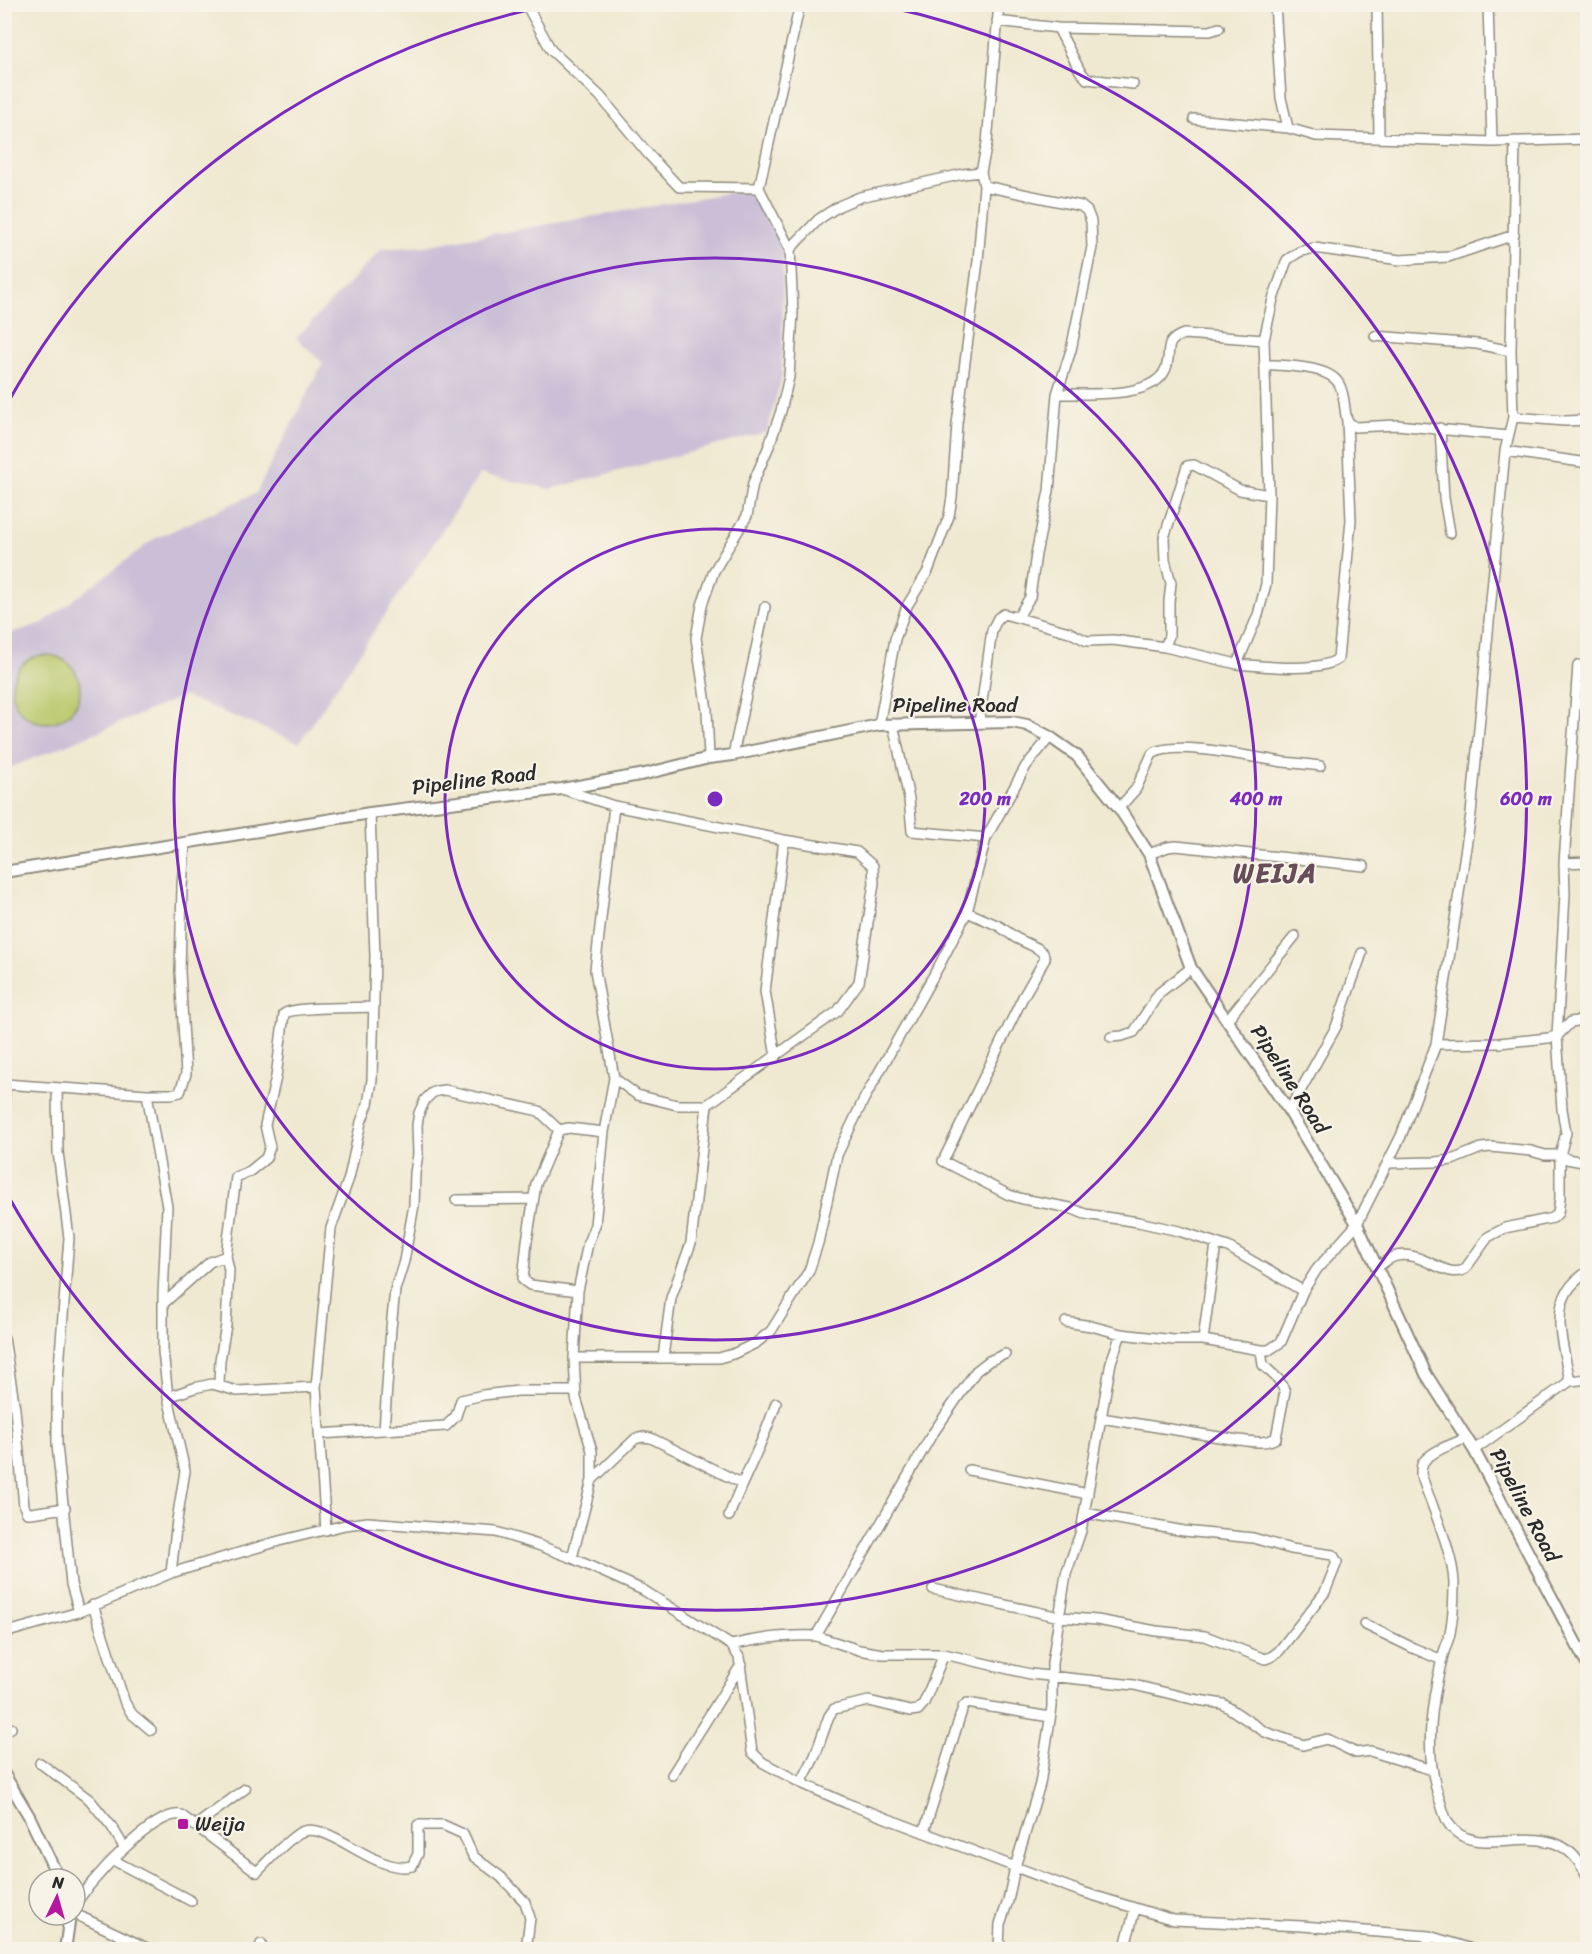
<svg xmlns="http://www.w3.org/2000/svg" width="1592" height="1954" font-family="Sriracha,sans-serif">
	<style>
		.industrial { fill: #cabfd6 }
		.green { fill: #b9c769; stroke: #72794a; stroke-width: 1.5 }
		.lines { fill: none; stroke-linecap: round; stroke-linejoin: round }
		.minor-casing { stroke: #8e8a7e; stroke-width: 12 }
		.tertiary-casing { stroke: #8e8a7e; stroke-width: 14 }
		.minor { stroke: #fff; stroke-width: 9 }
		.tertiary { stroke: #fff; stroke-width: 10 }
		.ring { fill: none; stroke: #7b2cbf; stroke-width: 3 }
		.poi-dot { fill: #b5179e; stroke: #f7f3e8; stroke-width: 2 }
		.labels { text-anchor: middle; stroke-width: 4.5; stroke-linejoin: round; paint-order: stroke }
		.street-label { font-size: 21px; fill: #2b2b2b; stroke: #f7f3e8 }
		.poi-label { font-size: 21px; fill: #2b2b2b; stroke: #f7f3e8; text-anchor: start }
		.district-label { font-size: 27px; font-weight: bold; letter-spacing: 1.5px; fill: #674d57; stroke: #f7f3e8 }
		.centre { fill: #7b2cbf; stroke: #f7f3e8; stroke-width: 3 }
		.ring-label { font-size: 18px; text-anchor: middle; font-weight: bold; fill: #7b2cbf; stroke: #f7f3e8; stroke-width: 4.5; stroke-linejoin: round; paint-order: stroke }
	</style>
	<rect width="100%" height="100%" fill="#f7f3e8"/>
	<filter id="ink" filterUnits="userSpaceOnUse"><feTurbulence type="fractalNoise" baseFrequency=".0167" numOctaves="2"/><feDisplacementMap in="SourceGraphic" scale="12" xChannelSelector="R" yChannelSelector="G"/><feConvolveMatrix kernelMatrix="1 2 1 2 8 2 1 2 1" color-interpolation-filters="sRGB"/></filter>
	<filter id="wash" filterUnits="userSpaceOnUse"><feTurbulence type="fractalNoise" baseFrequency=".008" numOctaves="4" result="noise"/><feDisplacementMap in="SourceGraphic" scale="24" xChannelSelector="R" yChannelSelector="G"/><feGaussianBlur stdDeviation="1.35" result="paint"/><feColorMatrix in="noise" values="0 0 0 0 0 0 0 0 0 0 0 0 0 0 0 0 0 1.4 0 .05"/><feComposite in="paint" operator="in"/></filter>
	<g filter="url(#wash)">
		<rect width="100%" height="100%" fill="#f0e9d1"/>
		<path class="industrial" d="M756 188 783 249 782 376 767 432 550 489 480 474 299 743 184 696 5 770V635L43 623 154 539 256 493 323 363 296 338 382 249 424 246Z"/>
		<path class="green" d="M12 689a34 34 0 1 1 68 0a34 34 0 1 1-68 0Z"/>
	</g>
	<g filter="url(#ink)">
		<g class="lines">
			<g class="minor-casing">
				<path id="minor" d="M526 4 551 50 600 96 649 155 679 187 759 188 790 249 793 313 789 377 781 411 769 446 753 483 747 516 714 571 702 605 696 638 707 710 709 758
					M1275 4 1281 98 1288 128
					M1377 4 1379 136
					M1488 4 1492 142
					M1587 4 1588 90
					M997 21 1058 28 1210 31 1219 28
					M1058 28 1080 71 1087 79 1133 84
					M1194 119 1288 128 1316 136 1492 142 1588 139
					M984 186 1081 206 1087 211 1091 221 1092 247 1071 350 1057 394 1049 491 1036 554 1030 597 1018 617
					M759 188 800 4
					M790 249 819 219 839 206 860 197 963 174 981 172
					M1375 336 1477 344 1511 351
					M1264 364C1283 366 1329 365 1339 384 1345 394 1344 409 1347 421L1355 427 1397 425 1508 436
					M1057 394C1084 393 1155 400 1166 368 1172 351 1162 342 1184 334L1264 340
					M1513 417 1565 421 1588 420
					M1440 428 1444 498 1450 533
					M1505 451 1588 463
					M1165 647 1169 636V602L1171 583 1165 560 1164 538 1187 466 1194 465 1240 490 1269 495
					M1237 664C1261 666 1318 673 1338 659L1351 520 1347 421
					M979 723 992 630 998 618 1004 614 1069 632 1087 641 1113 640 1165 647 1237 664 1258 615 1266 584 1269 495 1264 340 1273 299 1287 260 1299 252 1314 248 1400 260 1448 257 1514 235
					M893 724 909 799 912 831 986 838
					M879 725 895 639 907 606 928 571 949 516 952 497 957 424 978 261 984 186 981 172 987 143 999 4
					M733 755 765 607
					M562 789 614 806 784 840 857 852 873 866 874 883 859 982 838 1011 707 1105H677L637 1095 614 1078
					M1119 808 1136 789 1152 754C1174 739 1255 758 1283 762 1295 763 1308 764 1320 766
					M1149 854 1168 847 1176 846 1364 866
					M1564 863 1588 862
					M967 912 999 926 1016 938 1037 948 1043 953 1045 959 1023 997 943 1161 1009 1195 1023 1199 1070 1208 1085 1214 1138 1222 1179 1231 1228 1247 1303 1291
					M1227 1020 1295 936
					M1111 1037 1122 1036 1134 1032 1159 993 1191 968
					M1436 1044 1499 1043 1548 1038 1557 1036 1571 1022 1588 1019
					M776 1057 765 991 784 840
					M4 1084 147 1094H171L180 1092 186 1074 180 972 182 887 185 843
					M57 1089 58 1152 69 1238 57 1393V1445L71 1584 79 1612
					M147 1094 167 1207 163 1296V1351L168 1397 185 1471 177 1520 171 1573
					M4 1109 5 1084
					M1289 1111 1336 1027 1362 953
					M1389 1163 1436 1162 1452 1160 1481 1148 1491 1147 1531 1151 1545 1155H1560L1567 1159 1588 1163
					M456 1200 533 1199
					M1377 1267C1382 1264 1388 1259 1393 1257 1419 1247 1446 1281 1465 1269L1488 1237 1505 1228 1553 1218 1558 1213 1560 1198V1155L1566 1133 1562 1109 1557 1036 1565 894 1564 863 1578 665
					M578 1291 530 1285 523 1280 527 1241 536 1184 559 1130 569 1128 604 1132
					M163 1304 210 1262 226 1256
					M1066 1322 1091 1326 1121 1334
					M4 1338 15 1409 24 1506 27 1513H31L65 1508
					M1203 1340 1216 1244
					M663 1357 671 1298 691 1243 707 1105
					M574 1358H719L733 1354 756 1343 771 1331 809 1271 818 1243 837 1155 864 1099 940 964 967 912 986 838 1026 766 1050 737
					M1570 1381C1565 1354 1552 1317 1567 1292 1572 1283 1580 1277 1588 1271
					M219 1385 220 1360 226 1325 229 1270 226 1256 236 1177 250 1171 266 1158 270 1147 265 1125 276 1077 284 1014C293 1006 357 1008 374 1007
					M168 1397 194 1388 212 1384 237 1391 316 1387
					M1101 1418 1238 1440C1251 1441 1264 1445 1276 1438L1285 1391 1278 1379 1263 1365 1261 1350
					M384 1430 391 1328 395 1290 404 1261 414 1205 415 1173 418 1154 417 1125 419 1113 425 1100 432 1093 437 1091 445 1090 539 1111 559 1130
					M319 1434 446 1426 456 1416 461 1400 483 1395 518 1391H575
					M1466 1438C1454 1444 1435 1449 1425 1460 1421 1464 1421 1469 1421 1474 1431 1505 1453 1551 1454 1583 1454 1599 1453 1618 1450 1633 1448 1642 1444 1650 1442 1659 1431 1704 1424 1754 1439 1798 1442 1806 1444 1817 1449 1824 1479 1869 1559 1802 1588 1880
					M1474 1450 1570 1381 1588 1379
					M969 1470 1088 1494
					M592 1480 635 1439 643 1437 651 1438 741 1483
					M729 1516C743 1477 764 1442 776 1403
					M326 1530 316 1387 331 1228 349 1178 361 1122 368 1104 372 1080 375 956 370 813
					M572 1558 592 1480V1451L576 1398 574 1358 578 1291 588 1243 595 1225 604 1132 614 1078 595 970 614 806
					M933 1589 1060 1617 1097 1620 1156 1631 1205 1636 1265 1659 1271 1657 1279 1651 1325 1592 1337 1562 1333 1555 1291 1549 1253 1538 1184 1531 1085 1513
					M93 1605 125 1703 132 1714 151 1730
					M1364 1624 1413 1648 1442 1660
					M4 1633 79 1612 171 1573 279 1541 345 1525 368 1522 496 1532 538 1545 572 1558 643 1590 731 1645 739 1657 752 1752 762 1762 801 1783 846 1803 1079 1891 1174 1920 1302 1926 1429 1936 1475 1950
					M816 1636 859 1650 883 1654H944L1030 1674 1134 1685 1192 1699 1223 1704 1265 1732 1303 1745 1327 1739 1356 1753 1370 1751 1432 1770
					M731 1645C760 1638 787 1635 816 1636L931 1436 976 1371 989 1361 1005 1354
					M4 1731 11 1728
					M40 1763 90 1800 112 1827 124 1847
					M672 1775 741 1665
					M801 1783 815 1756 829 1716 834 1709 869 1701 910 1711 918 1710 924 1703 944 1654
					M195 1826 245 1789
					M924 1832 963 1707 967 1703 1050 1717
					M113 1860 191 1901
					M75 1905C88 1883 155 1809 181 1815L257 1872C268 1861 286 1841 299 1833 327 1817 374 1875 412 1866L418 1854V1825H443L463 1834 473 1856 501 1877 525 1902 530 1918 526 1950
					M75 1914 151 1950
					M259 1950 261 1944
					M999 1950 1000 1924 1008 1901 1015 1867 1040 1784 1052 1707V1663L1066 1574 1081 1531 1111 1362 1121 1334 1174 1340H1203L1261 1350H1269L1281 1342 1303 1291 1317 1269 1357 1224 1401 1136 1436 1044 1471 814 1505 451 1513 417 1511 351 1515 141
					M1124 1950 1135 1909
					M1426 1950 1429 1936
					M1581 1950 1588 1943"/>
			</g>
			<g class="tertiary-casing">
				<path id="tertiary" d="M4 872 370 813 562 789 645 774 709 758 733 755 879 725 1012 722 1027 725 1050 737 1077 756 1119 808 1149 854 1191 968 1289 1111 1357 1224 1426 1374 1474 1450 1588 1666
					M4 1774 29 1816 59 1879
					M65 1950 70 1915"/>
			</g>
			<use href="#minor" class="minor"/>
			<use href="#tertiary" class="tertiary"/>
		</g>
	</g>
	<g class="ring">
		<circle cx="715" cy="799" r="270"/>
		<circle cx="715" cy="799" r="541"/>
		<path d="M6 406A811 811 0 0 1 546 6M884 6A811 811 0 1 1 6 1192"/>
	</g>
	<rect class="poi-dot" x="177" y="1818" width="12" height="12" rx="3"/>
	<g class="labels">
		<g class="street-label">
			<text x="955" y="712">Pipeline Road</text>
			<text transform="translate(474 780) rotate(-7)" y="7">Pipeline Road</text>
			<text transform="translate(1290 1079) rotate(57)" y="7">Pipeline Road</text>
			<text transform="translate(1525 1505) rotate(62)" y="7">Pipeline Road</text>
		</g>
		<g class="poi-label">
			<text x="195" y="1831">Weija</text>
		</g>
		<g class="district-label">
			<text x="1275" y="882">WEIJA</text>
		</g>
	</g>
	<circle cx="715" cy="799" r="9" class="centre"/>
	<g class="ring-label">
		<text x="985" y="805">200 m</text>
		<text x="1256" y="805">400 m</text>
		<text x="1526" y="805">600 m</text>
	</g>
	<rect width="1592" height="1954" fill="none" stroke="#f7f3e8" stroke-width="24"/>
	<g transform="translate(57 1897) rotate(5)"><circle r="28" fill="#f7f3e8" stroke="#a5a39c" stroke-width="1.5"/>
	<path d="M0-4.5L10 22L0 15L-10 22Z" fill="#b5179e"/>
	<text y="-9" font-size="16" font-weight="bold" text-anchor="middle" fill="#2b2b2b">N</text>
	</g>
</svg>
